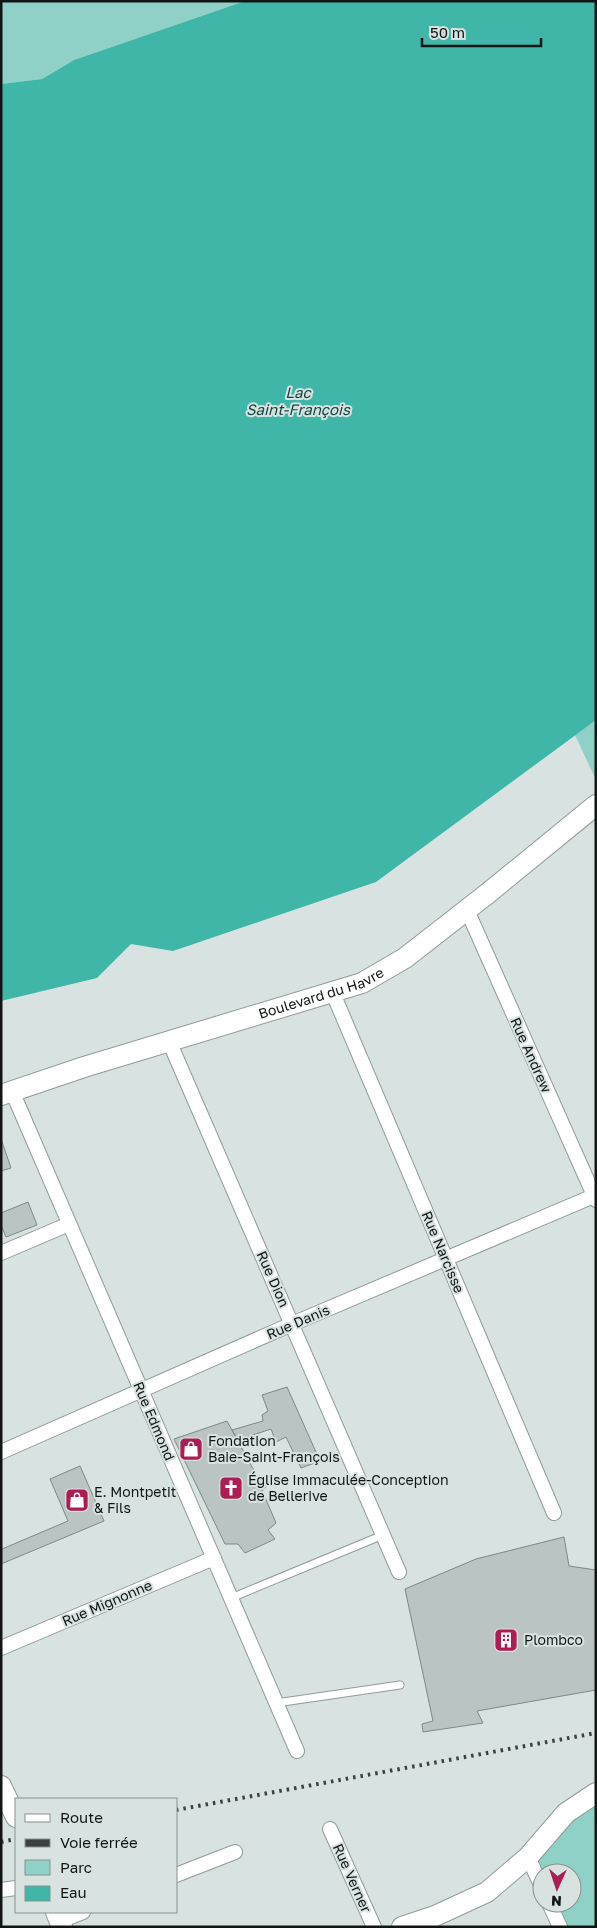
<svg xmlns="http://www.w3.org/2000/svg" width="597" height="1928" font-family="'Golos Text',sans-serif">
	<style>
		.green { fill: #90d1c7 }
		.water { fill: #3fb6a8 }
		.building { fill: #bac5c3; stroke: #7e8886 }
		.lines { fill: none; stroke-linecap: round; stroke-linejoin: round }
		.lane-casing { stroke: #909b99; stroke-width: 9 }
		.street-casing { stroke: #909b99; stroke-width: 16 }
		.secondary-casing { stroke: #909b99; stroke-width: 22 }
		.lane { stroke: #fff; stroke-width: 7 }
		.street { stroke: #fff; stroke-width: 14 }
		.secondary { stroke: #fff; stroke-width: 20 }
		.rail { stroke: #3c4140; stroke-width: 4; stroke-dasharray: 2.5 5; stroke-linecap: butt }
		.labels { text-anchor: middle; stroke-width: 4; stroke-linejoin: round; paint-order: stroke }
		.street-label { font-size: 14px; fill: #111514; stroke: #d8e3e1 }
		.poi-label { font-size: 14px; fill: #111514; stroke: #d8e3e1; text-anchor: start }
		.water-label { font-size: 15px; font-style: italic; fill: #124540; stroke: #d8e3e1 }
	</style>
	<rect width="100%" height="100%" fill="#d8e3e1"/>
	<path class="green" d="M1 1H245L74 60 42 79 1 84Z
		M596 720V780L575 735Z
		M596 1800V1927H559L548 1903H572V1873H542L528 1857Z"/>
	<path class="water" d="M245 1H596V720L376 882 173 951 131 944 97 978 1 1001V84L42 79 74 60Z"/>
	<path class="building" d="M1 1139 11 1168 1 1171Z
		M28 1202 37 1225 6 1237 1 1225V1213Z
		M287 1387 320 1461 301 1468 286 1437 276 1442 271 1429 238 1440 232 1430 263 1421 262 1415 268 1411 262 1395Z
		M227 1421 257 1476 264 1477 268 1480 266 1487 262 1490 276 1523 268 1530 275 1539 245 1553 238 1544H225L174 1439Z
		M80 1466 104 1521 1 1564V1548L2 1549 68 1521 50 1479Z
		M564 1537 569 1566 596 1570V1690L477 1711 483 1723 423 1732 422 1724 433 1721 405 1589 476 1559Z"/>
	<g class="lines">
		<g class="lane-casing">
			<path id="lane" d="M231 1598 383 1535
				M276 1703 400 1685"/>
		</g>
		<g class="street-casing">
			<path id="street" d="M467 910 596 1200
				M332 991 554 1513
				M169 1041 399 1572
				M12 1091 297 1751
				M1 1253 69 1224
				M1 1452 292 1324 596 1195
				M1 1648 214 1558
				M330 1829 374 1927
				M528 1857 542 1887
				M176 1875 235 1852
				M1 1890 16 1888
				M549 1903 560 1927
				M60 1921 83 1912"/>
		</g>
		<g class="secondary-casing">
			<g id="secondary">
				<path id="s1" d="M1 1095 84 1067 362 983 405 958 487 894 596 805"/>
				<path d="M1 1786 16 1817"/>
				<path d="M56 1912 62 1927"/>
				<path d="M402 1927 435 1916 487 1892 528 1857 566 1813 596 1793"/>
			</g>
		</g>
		<use href="#lane" class="lane"/>
		<use href="#street" class="street"/>
		<use href="#secondary" class="secondary"/>
		<path class="rail" d="M176 1810 596 1733
			M1 1842 16 1839"/>
	</g>
	<defs>
		<g id="shop-square" transform="scale(1.25)"><rect x="-9" y="-9" width="18" height="18" rx="4" fill="#ac1d55" stroke="#d8e3e1"/><path d="M-5-2.5h2.3a2.7 3.5 0 0 1 5.4 0H5L5.5 6h-11ZM-1.5-2.5h3a1.5 2.3 0 0 0-3 0Z" fill="#fff"/></g>
		<g id="church-square" transform="scale(1.25)"><rect x="-9" y="-9" width="18" height="18" rx="4" fill="#ac1d55" stroke="#d8e3e1"/><path d="M-1.2-6h2.4v3.5h3.3v2.4h-3.3V6h-2.4V-.1h-3.3v-2.4h3.3Z" fill="#fff"/></g>
		<g id="building-square" transform="scale(1.25)"><rect x="-9" y="-9" width="18" height="18" rx="4" fill="#ac1d55" stroke="#d8e3e1"/><path d="M-4-6H4V6H1V3H-1V6H-4ZM-2.5-4.3h1.7v1.8h-1.7ZM.8-4.3h1.7v1.8H.8ZM-2.5-1h1.7V.8h-1.7ZM.8-1h1.7V.8H.8Z" fill="#fff"/></g>
	</defs>
	<g fill-rule="evenodd">
		<use href="#shop-square" x="191" y="1449"/>
		<use href="#church-square" x="231" y="1488"/>
		<use href="#shop-square" x="77" y="1500"/>
		<use href="#building-square" x="506" y="1640"/>
	</g>
	<g class="labels">
		<g class="street-label">
			<text dy="5" stroke="none"><textPath href="#s1" startOffset="336">Boulevard du Havre</textPath></text>
			<text transform="translate(531 1055) rotate(66)" y="5">Rue Andrew</text>
			<text transform="translate(443 1252) rotate(67)" y="5">Rue Narcisse</text>
			<text transform="translate(273 1279) rotate(66)" y="5">Rue Dion</text>
			<text transform="translate(298 1322) rotate(-23)" y="5">Rue Danis</text>
			<text transform="translate(154 1421) rotate(67)" y="5">Rue Edmond</text>
			<text transform="translate(107 1603) rotate(-23)" y="5">Rue Mignonne</text>
			<text transform="translate(352 1878) rotate(66)" y="5">Rue Verner</text>
		</g>
		<g class="poi-label">
			<text x="208" y="1446">Fondation<tspan x="208" dy="16">Baie-Saint-François</tspan></text>
			<text x="248" y="1485">Église Immaculée-Conception<tspan x="248" dy="16">de Bellerive</tspan></text>
			<text x="94" y="1497">E. Montpetit<tspan x="94" dy="16">&amp; Fils</tspan></text>
			<text x="524" y="1645">Plombco</text>
		</g>
		<g class="water-label">
			<text x="298" y="398">Lac<tspan x="298" dy="17">Saint-François</tspan></text>
		</g>
	</g>
	<rect width="597" height="1928" fill="none" stroke="#111514" stroke-width="5"/>
	<rect x="15" y="1798" width="162" height="115" fill="#d8e3e1" stroke="#88918f"/>
	<rect x="25" y="1814" width="25" height="8" fill="#ffffff" stroke="#88918f"/>
	<text x="60" y="1823" font-size="15" fill="#111514">Route</text>
	<rect x="25" y="1839" width="25" height="8" fill="#3c4140" stroke="#88918f"/>
	<text x="60" y="1848" font-size="15" fill="#111514">Voie ferrée</text>
	<rect x="25" y="1860" width="25" height="15" fill="#90d1c7" stroke="#88918f"/>
	<text x="60" y="1873" font-size="15" fill="#111514">Parc</text>
	<rect x="25" y="1886" width="25" height="15" fill="#3fb6a8" stroke="#88918f"/>
	<text x="60" y="1898" font-size="15" fill="#111514">Eau</text>
	<g transform="translate(557 1888) rotate(183)"><circle r="24" fill="#d8e3e1" stroke="#88918f"/>
	<path d="M0-4L9 19L0 12L-9 19Z" fill="#ac1d55"/>
	<text y="-8" font-size="14" font-weight="bold" text-anchor="middle" fill="#111514">N</text>
	</g>
	<path d="M422 38v8h119v-8" fill="none" stroke="#111514" stroke-width="2.5"/>
	<text x="430" y="38" font-size="15" fill="#111514" stroke="#d8e3e1" stroke-width="4" paint-order="stroke">50 m</text>
</svg>
